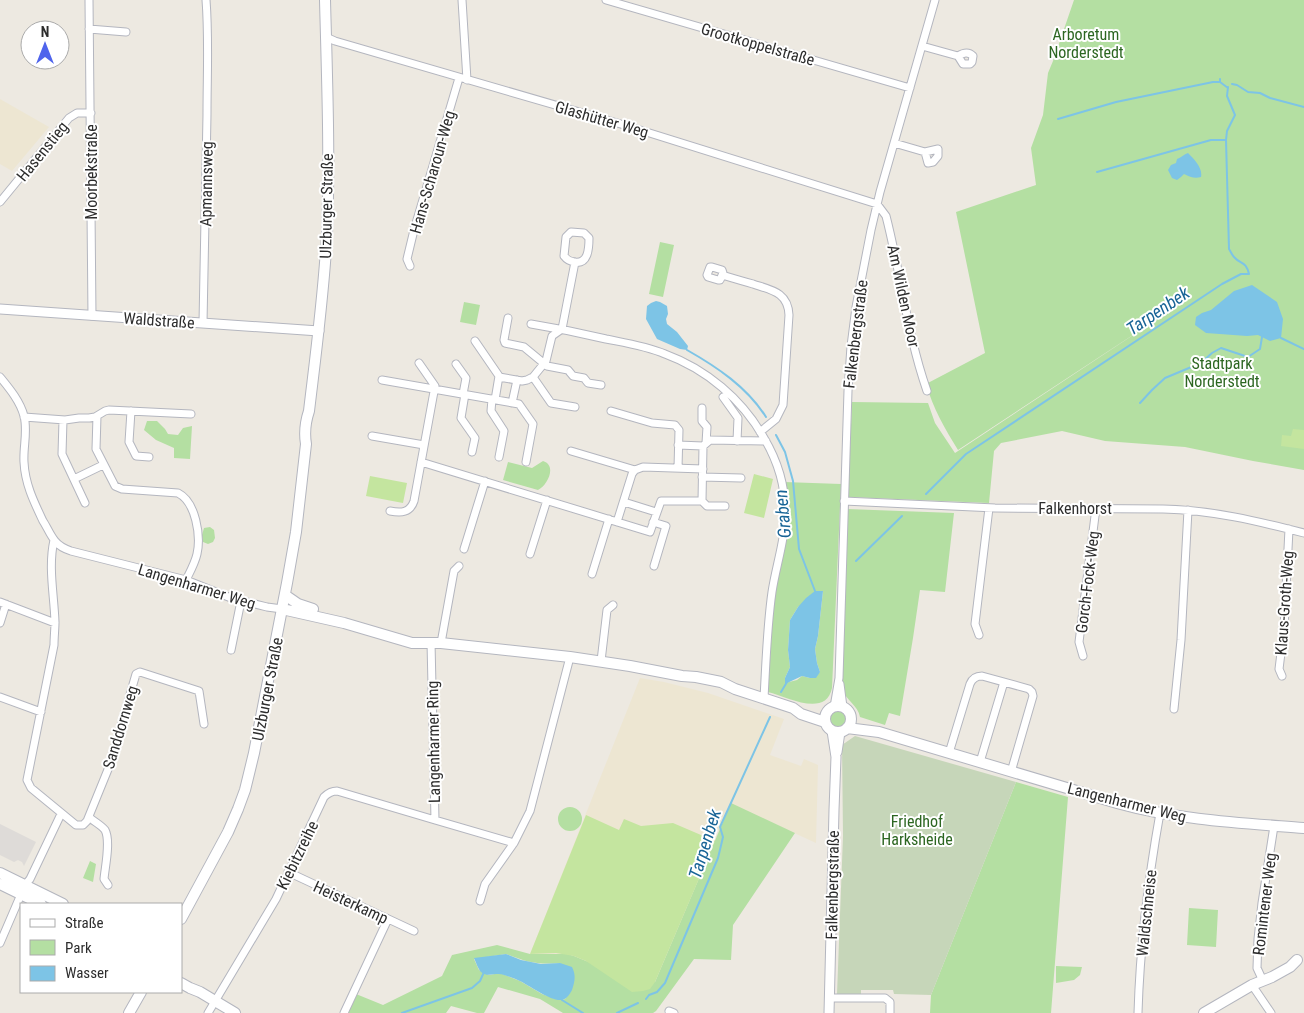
<svg xmlns="http://www.w3.org/2000/svg" width="1304" height="1013" font-family="'Roboto Condensed',sans-serif">
	<style>
		.education { fill: #ede6d2 }
		.green { fill: #b4dfa2; fill-rule: evenodd }
		.cemetery { fill: #c6d6b9 }
		.pitch { fill: #c4e59f }
		.plaza { fill: #dedbd8 }
		.water { fill: #7dc4e6 }
		.lines { fill: none; stroke-linecap: round; stroke-linejoin: round }
		.stream { stroke: #7dc4e6; stroke-width: 2 }
		.minor-casing { stroke: #b4b6bf; stroke-width: 9 }
		.tertiary-casing { stroke: #b4b6bf; stroke-width: 11 }
		.secondary-casing { stroke: #b4b6bf; stroke-width: 12 }
		.minor { stroke: #fff; stroke-width: 7 }
		.tertiary { stroke: #fff; stroke-width: 9 }
		.secondary { stroke: #fff; stroke-width: 10 }
		.labels { text-anchor: middle; stroke-width: 4; stroke-linejoin: round; paint-order: stroke }
		.park-label { font-size: 16px; fill: #2c6621; stroke: #fff }
		.street-label { font-size: 16px; fill: #2d2d2d; stroke: #fff }
		.water-label { font-size: 18px; font-style: italic; fill: #186496; stroke: #fff }
	</style>
	<rect width="100%" height="100%" fill="#ede9e1"/>
	<path class="education" d="M0 99 49 127 12 171 0 164Z
		M640 678 664 682 708 693 784 719 770 755 801 766 804 759 818 765 816 843 731 804 655 982 530 954Z"/>
	<path class="green" d="M1074 0H1304V470L1253 461 1185 447 1105 441 1062 431 1001 443 994 451 989 503 848 497 852 402 928 403 935 423 955 453 1177 306 958 450C945 429 933 408 926 384L985 353 956 212 1036 185 1031 148 1043 115 1048 73 1053 61Z
		M660 242 674 245 663 297 649 294Z
		M464 302 480 305 476 325 460 322Z
		M147 421H157L165 429 168 434 178 435 183 428 192 426 190 459 174 458V448L156 440 144 430Z
		M543 461C557 465 548 485 538 490L503 480 508 462 532 468Z
		M784 482 841 484 832 688C826 718 787 697 768 692L774 596 786 537ZM823 591 818 636 815 649 817 663 820 672 810 678 802 676 797 680 785 683V678L790 667 788 650 790 620 798 607Z
		M847 509 954 513 945 592 920 590 913 638 900 716 889 713 885 725 860 717C858 705 845 700 842 688Z
		M210 527 214 530 215 538 213 542 208 544 203 542 202 535 204 528Z
		M829 719a9 9 0 1 1 18 0a9 9 0 1 1-18 0Z
		M1016 782 1068 797 1051 1013H930L931 995Z
		M731 803 795 833 733 925 731 960 694 959 656 1011 653 1013H563L540 999 498 987 484 1013H477L451 1006 446 1013H347L356 994 383 1005 442 976 452 955 497 945 530 954H567L574 956 586 961 655 982ZM506 954C527 962 537 965 560 963L571 991 565 999 562 1000 556 999 542 994 520 981 500 973 489 975 479 970 474 959Z
		M558 819a12 12 0 1 1 24 0a12 12 0 1 1-24 0Z
		M90 861 96 864 93 882 83 878Z
		M1189 908 1218 910 1216 947 1187 945Z
		M1056 966 1082 967 1080 975 1074 980 1056 983Z"/>
	<path class="cemetery" d="M855 736 1016 782 931 995 894 994 893 990H861V994H837L843 836 842 745Z"/>
	<path class="pitch" d="M1293 429 1304 430V449L1281 446 1282 435 1291 436Z
		M754 474 773 479 764 518 744 513Z
		M370 476 407 483 403 503 366 496Z
		M586 815 619 830 624 819 641 826 673 823 715 841 655 982 650 989 643 991 632 992 586 961 574 956 556 953 530 954Z"/>
	<path class="plaza" d="M0 824 36 842 24 866 22 862 18 860 14 862 0 855Z"/>
	<path class="water" d="M1188 153C1194 159 1203 168 1201 177 1195 179 1190 177 1184 174L1181 177 1177 180 1172 178 1168 170 1171 165 1176 163 1177 159C1181 158 1184 154 1188 153Z
		M1252 285 1277 302 1283 319 1281 338 1270 341 1258 335 1247 336 1206 333 1195 325 1196 317 1202 313 1211 310 1234 291Z
		M656 301 660 302 667 306 668 314 666 319 667 324 677 332 688 346 687 350 680 349 657 339 646 319 647 306 651 303Z
		M815 591H823L818 636 815 649 817 663 820 672 816 678H810L802 676 785 684V678L790 667 788 650 790 620 798 607 806 598Z
		M506 954 521 960 541 964 560 963 572 967C576 975 575 981 572 990 570 994 566 1000 561 1000 551 1001 531 987 522 982 516 979 510 977 504 975 496 972 488 978 481 972 478 969 476 962 474 958Z"/>
	<g class="lines">
		<path class="stream" d="M1220 82 1228 88
			M1232 84 1237 85 1248 92 1260 93 1270 98 1304 107
			M1058 119 1116 102 1213 82H1220V79
			M1097 172 1211 140H1226
			M1281 338 1304 349
			M687 350C717 367 747 387 766 417
			M1140 403 1152 390 1165 378 1201 363 1212 353 1221 348 1248 357 1260 349 1262 337
			M776 435 785 452 793 481 799 549 815 591
			M926 494 966 454 1222 284 1241 274H1249C1246 261 1241 265 1234 257 1232 255 1231 252 1229 249L1226 140 1227 131 1235 115 1227 96 1228 87
			M856 561 902 516
			M781 692 787 682
			M646 999 649 995 657 992 665 983 718 858 723 837 720 827 770 717
			M562 1000 583 1013
			M402 1013 472 988 480 981 484 972
			M617 1013 638 1003"/>
		<g class="minor-casing">
			<path id="minor" d="M89 0 92 316
				M462 0 467 80
				M606 0 910 88
				M89 29 126 32
				M326 37 335 41 624 125 877 204 886 216C901 274 907 334 927 391
				M922 46 958 56C963 53 968 51 973 56L972 62 970 64H963L958 56
				M894 143 925 152 938 149V156L933 162 928 163 925 152
				M0 202 69 118 77 113H91
				M571 232 584 233 589 238C589 249 588 265 574 262 569 261 567 260 564 256L566 237Z
				M410 266 407 259 414 230 459 78
				M710 267H712L722 270 723 273 720 280H718L708 277 707 275Z
				M722 275C732 278 742 281 753 284 771 290 788 292 789 315L783 405 776 419 760 432
				M508 318 504 340 505 343 524 347 547 366 568 370 573 376 584 378 588 383 601 385
				M203 323C204 254 206 184 207 114 207 76 209 38 206 0
				M531 324C556 328 581 333 606 339 626 343 646 346 665 354 706 369 742 399 764 438 777 460 785 484 785 510 786 538 776 565 772 592 767 627 766 663 764 698
				M562 329 575 262
				M475 341 499 376 495 400
				M456 364 466 378 463 394
				M0 377C9 388 20 401 24 416 28 431 23 447 24 462 25 484 34 502 43 521 47 527 50 535 55 541 59 546 65 549 71 551L186 580 231 598 267 607 282 609
				M499 377 522 381 527 380 533 377 546 361 552 336 562 329
				M533 377 551 403 575 407
				M382 380 519 404 533 424 526 462
				M465 394 461 418 475 438 472 452
				M723 397 738 418 737 441
				M492 399 491 411 504 431 499 457
				M512 403 517 380
				M702 408V421L707 427 706 443
				M131 411 129 442 136 456 149 457
				M611 411 652 423 675 425 679 430 678 468
				M97 416 96 449 115 486 122 489 178 493C196 502 201 536 197 554 195 563 190 572 186 580
				M24 417 65 420 79 418H89L95 417 105 411 109 410 191 414
				M63 420 62 454 85 503
				M372 436 424 445
				M678 445 703 446 710 440 766 441
				M703 446 702 501 707 506H725
				M571 451 635 470 643 467 703 469
				M421 462 650 532 661 501H702
				M702 477 741 478
				M74 479 103 465
				M844 501 995 508 1163 509C1212 510 1257 521 1304 533
				M624 502 656 512
				M390 511C401 513 410 513 414 501L435 386 419 363
				M617 522 632 474 635 470
				M653 522 666 526 654 566
				M54 540C48 567 54 594 55 622 55 629 54 637 54 645L27 780 31 788 76 825H83L87 821 109 767 136 674 140 672 199 691 204 724
				M464 549 485 481
				M530 554 547 500
				M592 574 609 519
				M0 602 55 623
				M0 623 6 604
				M979 635 975 624 989 508
				M431 642 435 820 514 843
				M441 643 454 571 459 566
				M231 650 241 601
				M1083 656 1079 642 1096 508
				M601 661 607 610 613 605
				M1282 676 1279 669 1284 629 1289 529
				M840 684 843 707
				M0 697 41 712
				M834 707 839 678 848 391 851 346 856 307 871 230 880 192 935 0
				M1174 709 1181 640 1188 510
				M949 753 970 684C972 679 976 676 982 676L1029 689 1032 692 1033 696 1011 772
				M980 762 1004 682
				M89 817C93 821 101 825 105 830 111 841 105 867 104 879L108 885
				M288 872 414 931
				M480 901 485 884 514 843 530 811 570 657
				M0 943 25 885 30 879 61 814
				M1263 981 1257 968 1258 939 1262 903 1274 826
				M1252 985 1271 1013
				M829 998H885L890 1002V1013
				M669 1011 674 1013
				M208 1013 276 899 324 797C328 793 332 791 337 791L435 820
				M344 1013 388 919
				M1138 1013C1140 946 1148 880 1160 813"/>
		</g>
		<g class="tertiary-casing">
			<path id="tertiary" d="M0 309 319 331
				M837 752 840 732
				M829 1013 834 810 836 757 832 731"/>
		</g>
		<g class="secondary-casing">
			<path id="secondary" d="M285 595 298 604 313 609
				M282 609 344 623 412 643H441L570 657 630 666 682 676 696 677 721 682 735 689 793 708 801 714 825 722
				M825 719a13 13 0 1 1 26 0a13 13 0 1 1-26 0Z
				M847 728 879 732 1117 803C1178 820 1241 823 1304 828
				M0 873 63 904
				M0 884 41 904
				M181 919 228 832 238 809 245 790 254 753 287 583 296 532 306 444C304 432 305 423 309 411 316 352 324 293 327 233 330 155 327 77 325 0
				M181 983 190 988 200 992 235 1013
				M129 1013 141 992
				M1204 1013 1252 985 1272 977 1290 967 1297 960"/>
		</g>
		<use href="#minor" class="minor"/>
		<use href="#tertiary" class="tertiary"/>
		<use href="#secondary" class="secondary"/>
	</g>
	<g class="labels">
		<g class="park-label">
			<text x="1086" y="40">Arboretum<tspan x="1086" dy="18">Norderstedt</tspan></text>
			<text x="1222" y="369">Stadtpark<tspan x="1222" dy="18">Norderstedt</tspan></text>
			<text x="917" y="827">Friedhof<tspan x="917" dy="18">Harksheide</tspan></text>
		</g>
		<g class="street-label">
			<text transform="translate(758 44) rotate(16)" y="6">Grootkoppelstraße</text>
			<text transform="translate(602 119) rotate(16)" y="6">Glashütter Weg</text>
			<text transform="translate(42 151) rotate(-51)" y="6">Hasenstieg</text>
			<text transform="translate(91 172) rotate(-90)" y="6">Moorbekstraße</text>
			<text transform="translate(432 172) rotate(-74)" y="6">Hans-Scharoun-Weg</text>
			<text transform="translate(206 184) rotate(-89)" y="6">Apmannsweg</text>
			<text transform="translate(326 206) rotate(-89)" y="6">Ulzburger Straße</text>
			<text transform="translate(904 296) rotate(78)" y="6">Am Wilden Moor</text>
			<text transform="translate(159 320) rotate(4)" y="6">Waldstraße</text>
			<text transform="translate(855 334) rotate(-83)" y="6">Falkenbergstraße</text>
			<text x="1075" y="514">Falkenhorst</text>
			<text transform="translate(1087 582) rotate(-83)" y="6">Gorch-Fock-Weg</text>
			<text transform="translate(197 586) rotate(17)" y="6">Langenharmer Weg</text>
			<text transform="translate(1284 603) rotate(-86)" y="6">Klaus-Groth-Weg</text>
			<text transform="translate(267 689) rotate(-79)" y="6">Ulzburger Straße</text>
			<text transform="translate(120 727) rotate(-73)" y="6">Sanddornweg</text>
			<text transform="translate(433 742) rotate(-91)" y="6">Langenharmer Ring</text>
			<text transform="translate(1127 802) rotate(14)" y="6">Langenharmer Weg</text>
			<text transform="translate(297 855) rotate(-64)" y="6">Kiebitzreihe</text>
			<text transform="translate(832 885) rotate(-89)" y="6">Falkenbergstraße</text>
			<text transform="translate(351 902) rotate(25)" y="6">Heisterkamp</text>
			<text transform="translate(1264 904) rotate(-83)" y="6">Romintener Weg</text>
			<text transform="translate(1146 913) rotate(-84)" y="6">Waldschneise</text>
		</g>
		<g class="water-label">
			<text transform="translate(1158 311) rotate(-34)" y="6">Tarpenbek</text>
			<text transform="translate(783 514) rotate(-95)" y="6">Graben</text>
			<text transform="translate(705 844) rotate(-73)" y="6">Tarpenbek</text>
		</g>
	</g>
	<rect x="20" y="903" width="162" height="90" fill="#ffffff" stroke="#ababab"/>
	<rect x="30" y="919" width="25" height="8" fill="#ffffff" stroke="#ababab"/>
	<text x="65" y="928" font-size="15" fill="#2d2d2d">Straße</text>
	<rect x="30" y="940" width="25" height="15" fill="#b4dfa2" stroke="#ababab"/>
	<text x="65" y="953" font-size="15" fill="#2d2d2d">Park</text>
	<rect x="30" y="966" width="25" height="15" fill="#7dc4e6" stroke="#ababab"/>
	<text x="65" y="978" font-size="15" fill="#2d2d2d">Wasser</text>
	<g transform="translate(45 45)"><circle r="24" fill="#ffffff" stroke="#ababab"/>
	<path d="M0-4L9 19L0 12L-9 19Z" fill="#4f64ec"/>
	<text y="-8" font-size="14" font-weight="bold" text-anchor="middle" fill="#2d2d2d">N</text>
	</g>
</svg>
